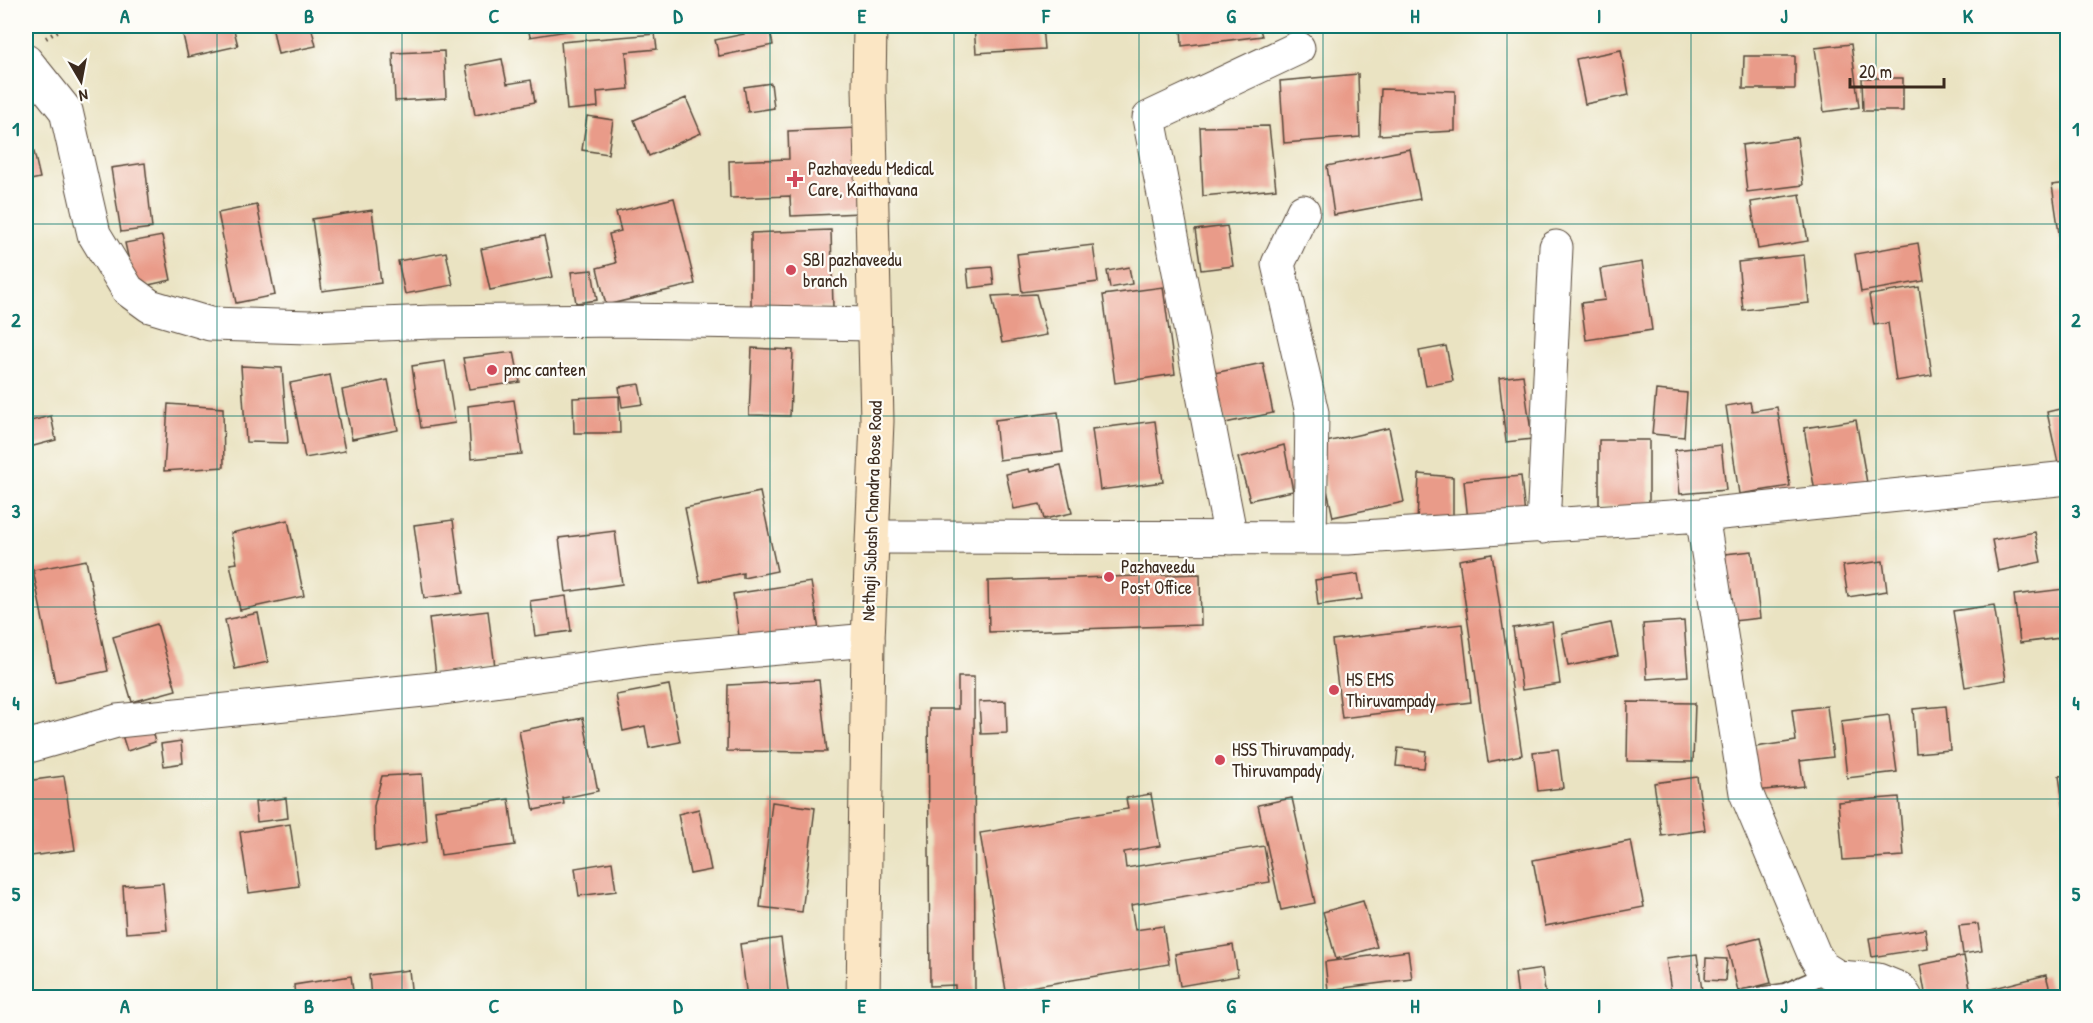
<svg xmlns="http://www.w3.org/2000/svg" width="2093" height="1023" font-family="'Patrick Hand',sans-serif">
	<style>
		.building { fill: #e99b89 }
		.lines { fill: none; stroke-linecap: round; stroke-linejoin: round }
		.service-casing { stroke: #554637; stroke-width: 19 }
		.minor-casing { stroke: #554637; stroke-width: 35 }
		.secondary-casing { stroke: #554637; stroke-width: 35 }
		.path { stroke: #554637; stroke-width: 4; stroke-dasharray: 1.5 4.5; stroke-linecap: butt }
		.service { stroke: #fff; stroke-width: 16 }
		.minor { stroke: #fff; stroke-width: 33 }
		.secondary { stroke: #fbe6c4; stroke-width: 33 }
		.grid { fill: none; stroke: #0f766e; stroke-width: 1.5; stroke-opacity: 0.55 }
		.poi-dot { fill: #d1495b; stroke: #fdfcf7; stroke-width: 2 }
		.labels { text-anchor: middle; stroke-width: 4.5; stroke-linejoin: round; paint-order: stroke }
		.poi-label { font-size: 18px; fill: #3b2a1e; stroke: #fdfcf7; text-anchor: start }
		.street-label { font-size: 18px; fill: #3b2a1e; stroke: #fdfcf7 }
		.neatline { fill: none; stroke: #0f766e; stroke-width: 2 }
		.grid-label { font-size: 20px; text-anchor: middle; font-weight: bold; fill: #0f766e }
	</style>
	<rect width="100%" height="100%" fill="#fdfcf7"/>
	<filter id="ink" filterUnits="userSpaceOnUse"><feTurbulence type="fractalNoise" baseFrequency=".0167" numOctaves="2"/><feDisplacementMap in="SourceGraphic" scale="12" xChannelSelector="R" yChannelSelector="G"/><feConvolveMatrix kernelMatrix="1 2 1 2 8 2 1 2 1" color-interpolation-filters="sRGB"/></filter>
	<filter id="wash" filterUnits="userSpaceOnUse"><feTurbulence type="fractalNoise" baseFrequency=".008" numOctaves="4" result="noise"/><feDisplacementMap in="SourceGraphic" scale="24" xChannelSelector="R" yChannelSelector="G"/><feGaussianBlur stdDeviation="1.35" result="paint"/><feColorMatrix in="noise" values="0 0 0 0 0 0 0 0 0 0 0 0 0 0 0 0 0 1.4 0 .05"/><feComposite in="paint" operator="in"/></filter>
	<g filter="url(#wash)">
		<rect width="100%" height="100%" fill="#eae3c2"/>
		<g id="blocks">
			<path class="building" d="M181 26H233L238 46 188 57Z
				M272 26H311L316 46 278 54Z
				M528 26H573L574 30 530 37Z
				M742 26H769L773 45 719 56 715 40 744 34Z
				M974 26H1042L1044 49 976 53Z
				M1181 26H1259L1262 36 1182 46Z
				M655 34 657 49 626 52 629 89 597 92 598 107 567 110 561 42Z
				M1851 44 1859 107 1824 112 1815 48Z
				M1621 50 1629 95 1585 104 1576 59Z
				M444 51 446 98 395 101 393 53Z
				M1744 56H1795V89H1743Z
				M502 59 507 84 531 80 535 102 475 115 466 66Z
				M1358 74 1360 137 1284 143 1280 81Z
				M1862 78H1903V111H1863Z
				M771 83 774 108 748 112 744 87Z
				M1381 89 1455 91V131L1379 135Z
				M686 98 701 133 649 156 634 120Z
				M587 116 613 120 608 154 582 150Z
				M1269 126 1276 189 1203 196 1200 127Z
				M858 128 861 213 791 216 790 196 730 198 729 161 789 159 788 131Z
				M1797 137 1803 185 1747 192 1742 145Z
				M1410 149 1420 199 1334 215 1327 166Z
				M34 152 40 178 26 181V154Z
				M145 163 152 228 121 232 111 168Z
				M2068 183V253L2062 254 2052 185Z
				M1800 194 1808 241 1758 249 1751 202Z
				M674 198 695 284 606 305 597 268 616 263 609 234 621 231 616 212Z
				M257 205 275 295 236 303 218 213Z
				M372 210 381 283 322 291 312 219Z
				M1227 226 1233 266 1201 270 1195 230Z
				M831 230 833 308 751 310V233Z
				M162 236 171 280 135 288 125 243Z
				M544 236 553 277 490 290 481 249Z
				M1918 243 1924 281 1861 292 1855 254Z
				M1093 245 1098 282 1022 292 1017 254Z
				M446 252 453 285 405 294 398 261Z
				M1804 255 1809 303 1743 310 1738 262Z
				M1642 262 1652 330 1586 340 1581 303 1605 300 1600 269Z
				M992 267 994 285 969 288 967 269Z
				M1129 267 1132 284 1110 288 1107 271Z
				M592 270 597 300 576 303 571 272Z
				M1163 287 1175 374 1115 383 1103 295Z
				M1919 287 1932 375 1896 381 1888 323 1874 325 1869 295Z
				M1036 294 1047 335 1002 343 992 296Z
				M1446 346 1453 381 1426 386 1419 351Z
				M752 348 793 350 790 416 749 415Z
				M514 352 520 382 469 389 463 358Z
				M445 361 455 423 421 428 412 366Z
				M1263 363 1273 413 1225 423 1214 373Z
				M241 366 282 368 288 443 246 442Z
				M330 375 345 451 305 458 290 383Z
				M1523 375 1532 439 1506 442 1499 378Z
				M388 380 398 430 352 439 342 390Z
				M639 384 643 404 622 407 619 387Z
				M1656 390 1687 393 1684 437 1652 434Z
				M619 396 620 433H574L573 398Z
				M514 400 522 454 471 459 468 406Z
				M1750 402 1752 411 1777 407 1790 486 1739 494 1726 406Z
				M168 404 223 408 224 467 164 471Z
				M2068 407V460L2058 463 2047 412Z
				M1058 412 1063 452 999 460 995 420Z
				M51 416 56 440 26 448V422Z
				M1856 420 1867 483 1815 492 1804 428Z
				M1155 421 1163 482 1100 490 1092 429Z
				M1389 428 1404 502 1333 517 1317 444Z
				M1599 440H1649V506L1599 507Z
				M1284 445 1293 491 1250 500 1238 458Z
				M1721 445 1726 490 1680 494 1675 450Z
				M1061 465 1072 513 1044 519 1040 504 1014 509 1006 474 1029 469 1030 472Z
				M1419 474 1453 477V523H1417Z
				M1521 476 1525 516 1468 521 1464 481Z
				M760 492 777 571 743 578V573L700 582 685 508Z
				M288 520 304 596 240 610 230 564 237 563 231 533Z
				M453 520 463 593 424 598 414 525Z
				M615 531 622 584 566 592 559 538Z
				M2035 532 2041 562 1998 571 1992 540Z
				M1752 551 1760 618 1733 621 1725 554Z
				M1492 554 1522 755 1488 762 1459 560Z
				M86 560 108 671 55 682 33 570Z
				M1883 561 1887 591 1848 597 1843 566Z
				M1200 574 1201 625 989 632 988 581Z
				M1358 574 1362 599 1318 605 1315 580Z
				M811 582 819 630 740 643 733 594Z
				M2064 589 2068 637 2020 643 2014 595Z
				M566 596 571 631 535 636 530 601Z
				M1994 605 2006 680 1965 687 1953 611Z
				M488 611 495 667 436 675 429 618Z
				M258 613 268 662 235 669 225 620Z
				M1684 621 1688 676 1647 679 1643 624Z
				M1552 622 1560 684 1522 690 1513 628Z
				M1611 623 1618 656 1568 666 1562 633Z
				M157 624 176 690 132 702 113 637Z
				M1462 624 1471 702 1342 718 1332 640Z
				M958 677H974L975 998H955V985L930 986 928 709H958Z
				M819 680 827 752 727 751 728 685Z
				M669 685 680 742 649 748 645 726 623 731 616 695Z
				M1006 701 1007 733 981 734 979 702Z
				M1628 702 1695 703 1693 762 1627 761Z
				M1827 706 1833 757 1800 761 1804 786 1755 791 1749 748 1796 741 1792 710Z
				M1946 706 1950 750 1916 753 1913 709Z
				M1889 715 1897 772 1847 778 1841 721Z
				M583 718 598 791 563 798 564 804 534 810 519 731Z
				M150 724 155 742 127 751 121 732Z
				M181 741 183 763 164 766 161 744Z
				M1398 748 1426 751 1424 768 1396 766Z
				M1558 749 1563 788 1538 791 1533 752Z
				M422 774 427 842 375 851 374 806 382 776Z
				M2068 775V815L2065 816 2059 776Z
				M64 776 75 850 31 856 26 819V781Z
				M1697 777 1705 830 1662 836 1654 783Z
				M1151 794 1160 846 1124 852 1126 868 1264 846 1270 882 1131 905 1135 930 1163 926 1169 964 1006 991 980 833 1128 809 1126 798Z
				M1899 797 1904 856 1843 860 1838 802Z
				M286 798 288 818 257 822 255 802Z
				M1292 798 1315 903 1281 910 1258 805Z
				M509 799 515 845 441 855 435 810Z
				M772 802 815 808 802 912 760 907Z
				M699 809 711 870 690 874 678 814Z
				M290 824 299 886 249 893 240 832Z
				M1631 841 1644 907 1545 926 1533 860Z
				M612 862 616 891 579 896 575 868Z
				M163 883 167 930 126 933 123 886Z
				M1363 901 1377 947 1336 959 1323 912Z
				M1978 924 1982 951 1963 954 1959 926Z
				M1925 929 1928 948 1872 957 1869 938Z
				M781 938 789 998H747L740 944Z
				M1760 938 1771 983 1738 991 1727 946Z
				M1233 945 1238 976 1180 986 1175 954Z
				M1408 951 1412 979 1328 990 1325 962Z
				M1697 954 1703 998H1672L1666 958Z
				M1964 956 1972 998H1926L1920 965Z
				M1706 958 1727 959 1725 981 1705 980Z
				M1542 969 1546 998H1518L1515 973Z
				M409 970 412 998H371L369 975Z
				M2046 975 2052 998H1980L1979 992Z
				M351 976 354 998H295L294 985Z"/>
		</g>
	</g>
	<g filter="url(#ink)">
		<use href="#blocks" fill-opacity="0" stroke="#554637" stroke-width="1.5"/>
		<g class="lines">
			<g class="service-casing">
				<path id="service" d="M1745 998 1785 992 1831 972"/>
			</g>
			<g class="minor-casing">
				<path id="minor" d="M26 61 66 111 94 234 128 290 150 306 210 324 309 327 432 322 622 320 874 324
					M1303 211 1278 264 1312 413 1310 538
					M1702 515 1746 793 1814 954 1822 967 1838 977 1878 980 1900 989 1906 998
					M1543 527 1556 247
					M874 537 1348 538 1702 515 2068 478
					M1231 538 1149 118 1298 48
					M26 747 117 721 443 688 648 660 868 640"/>
			</g>
			<g class="secondary-casing">
				<path id="secondary" d="M863 998 868 640 877 421 869 87 870 26"/>
			</g>
			<path class="path" d="M46 38 66 26"/>
			<use href="#service" class="service"/>
			<use href="#minor" class="minor"/>
			<use href="#secondary" class="secondary"/>
		</g>
	</g>
	<path class="grid" d="M217 26V998M402 26V998M586 26V998M770 26V998M954 26V998M1139 26V998M1323 26V998M1507 26V998M1691 26V998M1876 26V998M26 224H2068M26 416H2068M26 607H2068M26 799H2068"/>
	<g class="poi-dot">
		<path d="M792 170h6v6h6v6h-6v6h-6v-6h-6v-6h6z"/>
		<circle cx="791" cy="270" r="6"/>
		<circle cx="492" cy="370" r="6"/>
		<circle cx="1109" cy="577" r="6"/>
		<circle cx="1334" cy="690" r="6"/>
		<circle cx="1220" cy="760" r="6"/>
	</g>
	<g class="labels">
		<g class="poi-label">
			<text x="808" y="175">Pazhaveedu Medical<tspan x="808" dy="21">Care, Kaithavana</tspan></text>
			<text x="803" y="266">SBI pazhaveedu<tspan x="803" dy="21">branch</tspan></text>
			<text x="504" y="376">pmc canteen</text>
			<text x="1121" y="573">Pazhaveedu<tspan x="1121" dy="21">Post Office</tspan></text>
			<text x="1346" y="686">HS EMS<tspan x="1346" dy="21">Thiruvampady</tspan></text>
			<text x="1232" y="756">HSS Thiruvampady,<tspan x="1232" dy="21">Thiruvampady</tspan></text>
		</g>
		<g class="street-label">
			<text transform="translate(872 511) rotate(-88)" y="6">Nethaji Subash Chandra Bose Road</text>
		</g>
	</g>
	<rect width="2093" height="1023" fill="none" stroke="#fdfcf7" stroke-width="66"/>
	<g transform="translate(81 81) rotate(170)" stroke="#fdfcf7" stroke-width="4.5" paint-order="stroke">
	<path d="M0-4.5L10 22L0 15L-10 22Z" fill="#3b2a1e"/>
	<text y="-9" font-size="16" font-weight="bold" text-anchor="middle" fill="#3b2a1e">N</text>
	</g>
	<path d="M1850 78v9h94v-9" fill="none" stroke="#3b2a1e" stroke-width="3"/>
	<text x="1859" y="78" font-size="18" fill="#3b2a1e" stroke="#fdfcf7" stroke-width="4.5" paint-order="stroke">20 m</text>
	<rect x="33" y="33" width="2027" height="957" class="neatline"/>
	<g class="grid-label">
		<text x="125" y="23">A</text>
		<text x="309" y="23">B</text>
		<text x="494" y="23">C</text>
		<text x="678" y="23">D</text>
		<text x="862" y="23">E</text>
		<text x="1046" y="23">F</text>
		<text x="1231" y="23">G</text>
		<text x="1415" y="23">H</text>
		<text x="1599" y="23">I</text>
		<text x="1784" y="23">J</text>
		<text x="1968" y="23">K</text>
		<text x="16" y="136">1</text>
		<text x="2076" y="136">1</text>
		<text x="16" y="327">2</text>
		<text x="2076" y="327">2</text>
		<text x="16" y="518">3</text>
		<text x="2076" y="518">3</text>
		<text x="16" y="710">4</text>
		<text x="2076" y="710">4</text>
		<text x="16" y="901">5</text>
		<text x="2076" y="901">5</text>
		<text x="125" y="1013">A</text>
		<text x="309" y="1013">B</text>
		<text x="494" y="1013">C</text>
		<text x="678" y="1013">D</text>
		<text x="862" y="1013">E</text>
		<text x="1046" y="1013">F</text>
		<text x="1231" y="1013">G</text>
		<text x="1415" y="1013">H</text>
		<text x="1599" y="1013">I</text>
		<text x="1784" y="1013">J</text>
		<text x="1968" y="1013">K</text>
	</g>
</svg>
